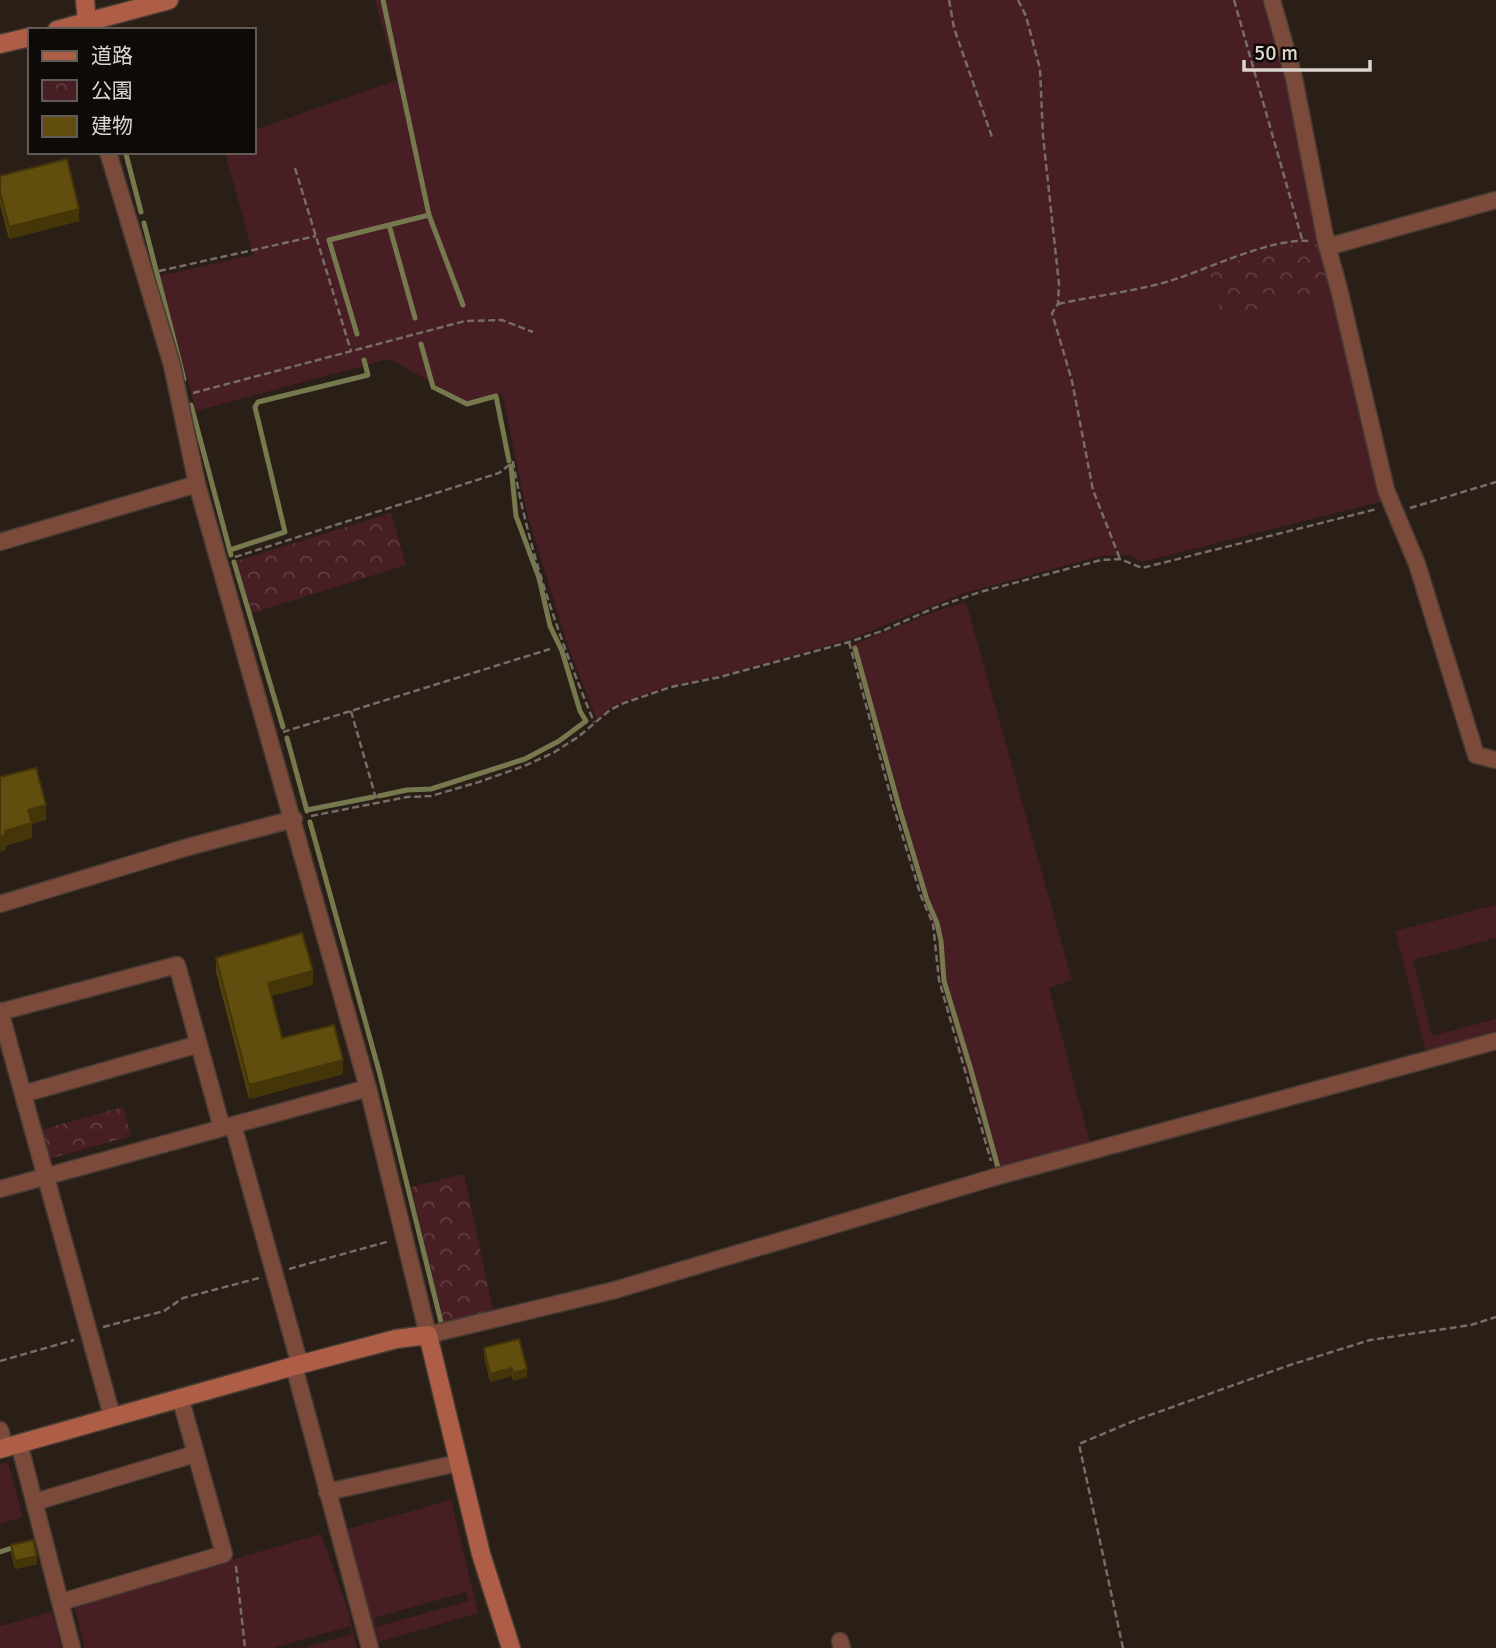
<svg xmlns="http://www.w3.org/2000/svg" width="1496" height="1648" font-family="Signika,'Noto Sans JP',sans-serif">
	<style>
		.grass { fill: #461e24; fill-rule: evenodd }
		.park { fill: url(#park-crowns) }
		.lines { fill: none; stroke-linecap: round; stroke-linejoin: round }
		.stream { stroke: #76794e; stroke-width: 5 }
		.street-casing { stroke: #463c34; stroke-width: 19 }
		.secondary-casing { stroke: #463c34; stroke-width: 21 }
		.path { stroke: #776d66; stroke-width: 2.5; stroke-dasharray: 7 3.5; stroke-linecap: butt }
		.street { stroke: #7c4a3b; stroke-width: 16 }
		.secondary { stroke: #ae5e46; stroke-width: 18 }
		.wall { fill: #53420b }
		.shaded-wall { fill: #443609 }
		.building { fill: #614d0d; stroke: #443609; stroke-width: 2 }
	</style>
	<defs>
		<pattern id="park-crowns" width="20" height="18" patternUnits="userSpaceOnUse" patternTransform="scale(1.75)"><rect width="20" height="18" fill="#461e24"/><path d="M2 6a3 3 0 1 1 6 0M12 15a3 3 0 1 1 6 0" fill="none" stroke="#603e43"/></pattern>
	</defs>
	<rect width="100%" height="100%" fill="#2a1f16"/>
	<path class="grass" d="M375 0H1266L1383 501 1142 562 1128 555 1101 556 964 593 851 639 723 675 669 686 614 705 597 720 568 647 527 513 502 393 470 403 389 359 196 411 159 276 253 255 225 152H254V130L397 80Z
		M966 602 1072 980 1049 988 1091 1147 996 1172 947 1001 939 967 938 939 924 898 852 645 934 612Z
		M1496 905V938L1413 960 1432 1036 1496 1019V1036L1427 1055 1395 931Z
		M8 1462 23 1517 0 1524V1464Z
		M451 1500 478 1613 379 1642 344 1530ZM466 1592 469 1601 376 1627 374 1618Z
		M321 1534 348 1610 357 1648H304L352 1634 350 1626 273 1648H85L74 1605Z
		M52 1612 61 1648H0V1626Z"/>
	<path class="park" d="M1303 243 1322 245 1334 290 1223 320 1209 269 1282 247Z
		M391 513 406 565 252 613 237 561Z
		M123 1107 131 1136 49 1159 41 1130Z
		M464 1174 494 1314 445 1327 411 1187Z"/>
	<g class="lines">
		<path class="stream" d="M126 154 141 212
			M429 215 463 305
			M144 223 184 379
			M389 225 415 318
			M357 334 329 240 429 215 383 0
			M421 344 433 387 467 404 496 396 509 461
			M191 405 231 555
			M230 550 285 532 255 407 258 402 368 375 364 360
			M234 562 283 727
			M855 648 899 807 927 900 937 923 941 941 944 981 971 1070 999 1171
			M287 738 307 811
			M379 796 407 790 431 789 525 759 559 741 586 721 580 711 562 651 550 626 539 578 516 516 511 466
			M307 810 373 797
			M310 822 379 1071 441 1322
			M0 1552 15 1547"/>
		<g class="street-casing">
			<path id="street" d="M1272 0 1294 78 1326 242 1339 289 1386 490 1417 564 1476 755 1496 760
				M108 152 172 365 197 484 368 1088 428 1335 615 1290 995 1177 1496 1041
				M1327 247 1496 200
				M0 542 197 484
				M0 904 188 847 294 819
				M0 1011 112 1416
				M0 1012 177 965 222 1128
				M23 1094 199 1044
				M233 1125 300 1365
				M0 1189 368 1088
				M294 1366 370 1648
				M0 1430 5 1447
				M19 1443 72 1648
				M327 1492 458 1463
				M35 1502 195 1454
				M61 1602 224 1554 180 1397
				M840 1641 842 1648"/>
		</g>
		<g class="secondary-casing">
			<path id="secondary" d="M85 0 87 22
				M57 30 169 0
				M0 44 30 37
				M0 1449 294 1366 396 1339 428 1335 481 1554 511 1648"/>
		</g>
		<path class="path" d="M949 0 954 28 992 137
			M1018 0 1026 16 1040 69 1043 136 1059 284 1058 304 1052 313 1072 381 1093 490 1120 559
			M1234 0 1302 239
			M295 168 351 351
			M159 271 316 236
			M1058 304C1099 295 1140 291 1179 278 1214 266 1273 238 1309 241
			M193 393 465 321 502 320 533 332
			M1410 508 1496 482
			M235 557 499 473 513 462C529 552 559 638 594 722
			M849 642 893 805 921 896 933 924 939 980 991 1161
			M351 711 377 802
			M283 732 550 649
			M311 816 407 797 431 796 479 782 524 766 553 753 578 737 610 710 624 703 671 687 720 677 849 642 882 631 934 608 980 592 1101 560 1120 559 1142 568 1377 509
			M289 1269 390 1241
			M103 1327 164 1311 183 1298 259 1278
			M0 1361 74 1340
			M236 1566 245 1648
			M1123 1648 1079 1444 1136 1420 1290 1365 1370 1340 1471 1325 1496 1317"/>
		<use href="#street" class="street"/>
		<use href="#secondary" class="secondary"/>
	</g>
	<path class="wall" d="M0 176 79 221 9 239 0 204Z
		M216 958 313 985 271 996 282 1038 343 1074 249 1099 216 972Z
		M484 1348 527 1377 513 1381 512 1376 490 1382 484 1356Z
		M11 1545 37 1564 15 1569 11 1553Z"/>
	<path class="shaded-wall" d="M79 209V221L9 239V227Z
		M46 805V820L32 824V838L6 846V850L0 852V837L5 831 28 810Z
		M313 971V985L268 997V983Z
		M343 1060V1074L249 1099V1085Z
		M512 1368V1376L490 1382V1374Z
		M527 1369V1377L513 1381V1373Z
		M37 1556V1564L15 1569V1561Z"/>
	<path class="building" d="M67 159 79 209 9 227 0 192V176Z
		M36 768 46 805 28 810 32 823 5 831 6 835 0 837V777Z
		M302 933 313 971 268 983 282 1038 334 1025 343 1060 249 1085 216 958Z
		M519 1339 527 1369 513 1373 512 1368 490 1374 484 1348Z
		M33 1540 37 1556 15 1561 11 1545Z"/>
	<rect x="28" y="28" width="228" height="126" fill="#0f0a07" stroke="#615b57" stroke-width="2"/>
	<rect x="42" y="51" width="35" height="10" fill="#ae5e46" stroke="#615b57" stroke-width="2"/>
	<text x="91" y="63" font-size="21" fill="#dcd5cf">道路</text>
	<rect x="42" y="80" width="35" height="21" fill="url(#park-crowns)" stroke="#615b57" stroke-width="2"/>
	<text x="91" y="98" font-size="21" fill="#dcd5cf">公園</text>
	<rect x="42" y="116" width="35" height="21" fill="#614d0d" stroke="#615b57" stroke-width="2"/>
	<text x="91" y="133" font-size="21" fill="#dcd5cf">建物</text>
	<path d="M1244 60v10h126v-10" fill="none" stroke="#dcd5cf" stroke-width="3.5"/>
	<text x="1254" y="60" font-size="21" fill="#dcd5cf" stroke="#0f0a07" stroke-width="5" paint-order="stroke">50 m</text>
</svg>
